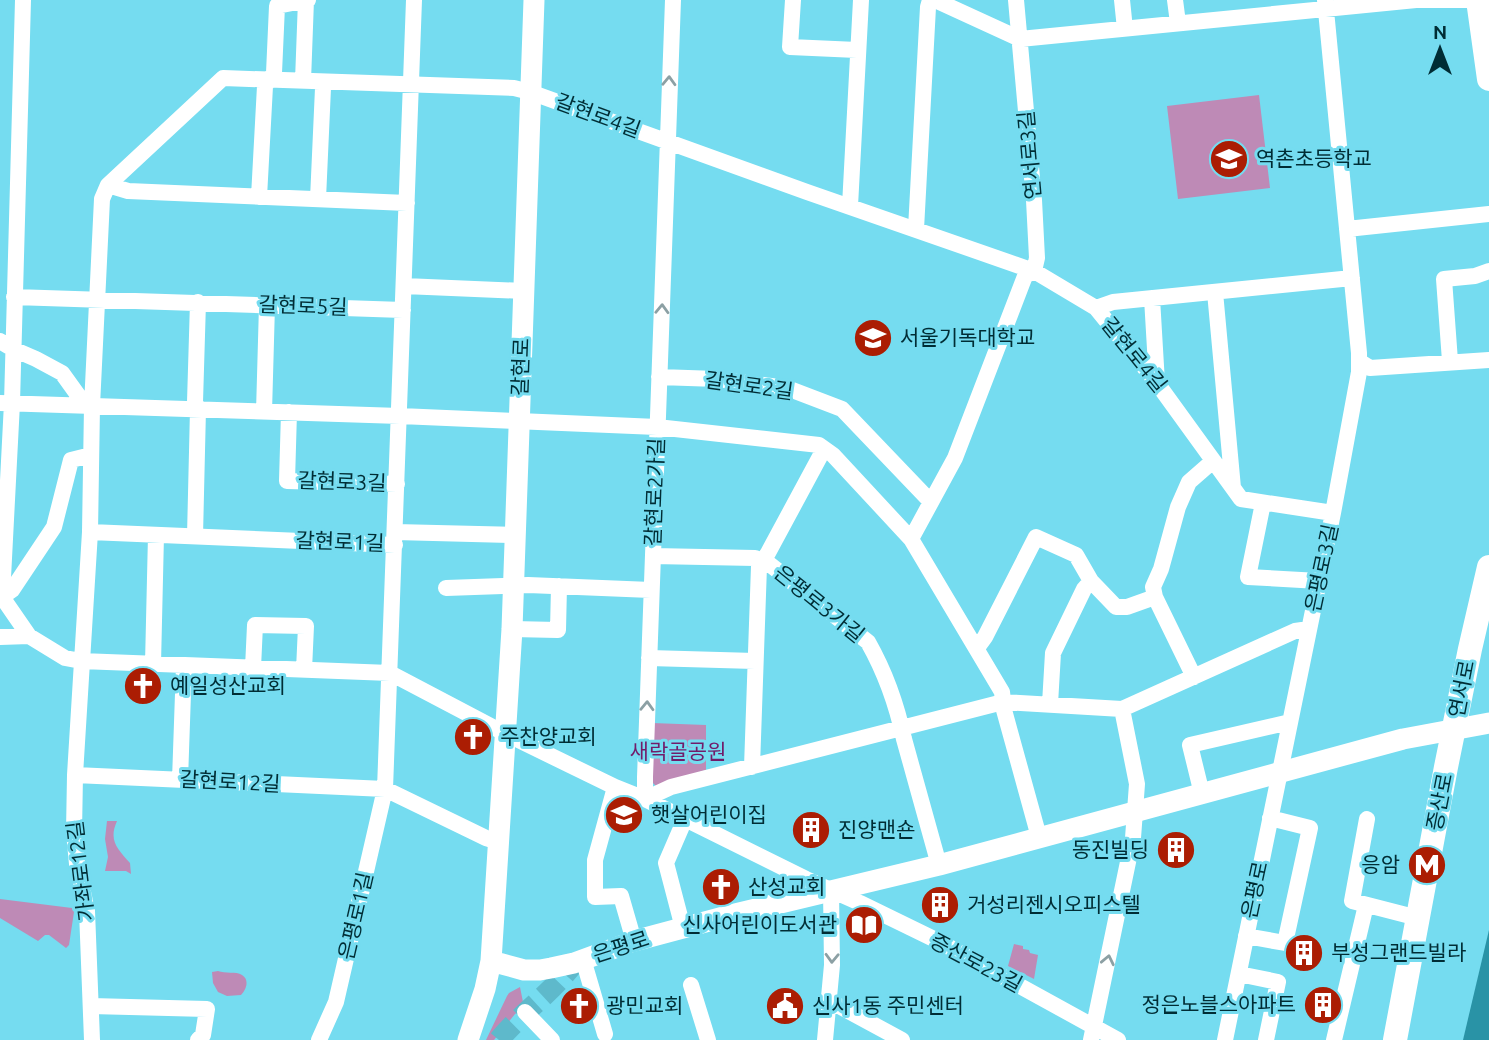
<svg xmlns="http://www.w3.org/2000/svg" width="1489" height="1040" font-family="Ubuntu,'Noto Sans KR',sans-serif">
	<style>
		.green { fill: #be8ab6 }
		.water { fill: #2993a6 }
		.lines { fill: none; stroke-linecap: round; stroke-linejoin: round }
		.secondary-tunnel { stroke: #5eb9cb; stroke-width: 21; stroke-dasharray: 21 10; stroke-linecap: butt }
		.minor { stroke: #fff; stroke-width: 16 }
		.secondary { stroke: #fff; stroke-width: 21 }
		.primary { stroke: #fff; stroke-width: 24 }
		.oneway { stroke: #8ca0a4 }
		.labels { text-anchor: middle; stroke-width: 6; stroke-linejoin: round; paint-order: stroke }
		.street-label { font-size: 21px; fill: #002d35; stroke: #75dcf0 }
		.poi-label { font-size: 21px; fill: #002d35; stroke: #75dcf0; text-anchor: start }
		.park-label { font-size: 21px; fill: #721c6a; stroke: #75dcf0 }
	</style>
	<rect width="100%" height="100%" fill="#75dcf0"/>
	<path class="green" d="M1259 95 1270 188 1178 199 1167 106Z
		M652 723 706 725V770L656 786 651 781Z
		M107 821H117C108 841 118 849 130 863L131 874 126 871H105L108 857 105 839Z
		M0 899 72 908 74 912 69 945 66 948 49 935H45L38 941 0 918Z
		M1014 944 1023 946V949L1029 950 1030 953 1038 955 1034 979 1008 966Z
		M218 971C225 974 236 971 242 975 250 980 246 990 241 995L227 996 218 992 213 983 212 972Z
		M520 987 524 1007 515 1014 494 1040H486L507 996 509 993Z"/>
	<path class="water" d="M1489 930V1040H1463Z"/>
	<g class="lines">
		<path class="secondary-tunnel" d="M499 1040C522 1012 553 992 574 963"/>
		<path class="minor" d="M23 0 12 403 2 597 12 590 54 527 71 460 91 455
			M793 0 790 47 857 50
			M935 0 1020 39 1416 0H1485
			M1016 0 1034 200 1037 258 1034 271
			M1122 0 1125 29
			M1175 0 1178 23
			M303 81 306 0
			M108 185 128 191 407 203
			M259 197 265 86 274 73 277 6 308 0
			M318 199 323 88 324 82
			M850 206 861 0
			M916 229 928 7 930 0
			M1347 229 1489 214
			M404 286 524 291
			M1215 292 1233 488
			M14 297 403 310
			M1152 298 1157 383
			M1096 308 1113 302 1352 278
			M0 341 13 349 36 359 62 373 80 398 92 406
			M1359 361 1370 368 1489 360
			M1450 361 1444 279 1475 276 1489 271
			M659 377 717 379 787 388 842 409 931 502
			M0 403 400 416 657 427 819 445 833 455 911 539 1002 692 1004 710 1039 837
			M264 412 267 305
			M289 412 287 481 397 484
			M1263 503 1248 577 1319 581
			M90 532 395 545
			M395 532 515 535
			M195 536 198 409 195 402 198 302
			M911 539 955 458 1025 276 1034 271
			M653 556 755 558 768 563 868 642C885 672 897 706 904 739L939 865
			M446 588 528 585 651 590
			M0 594 29 636
			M512 629 558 630 559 586
			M0 637 29 636 65 658 81 661 390 673 506 734 615 787 645 799 806 879 860 903 940 942 1118 1040
			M977 648 985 637 1036 537 1076 555 1091 581 1116 607H1127L1155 597
			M649 658 755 661
			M153 664 156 535
			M253 668 255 625 306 626 304 670
			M1194 677 1155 597 1153 587 1161 569 1178 507 1189 482 1213 461
			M1050 704 1053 653 1084 589 1091 581
			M752 767 759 566 768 553 824 449
			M75 775 385 789 486 838 499 842
			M180 780 184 665
			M615 787 595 860V897L621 896 634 941
			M1202 794 1190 745 1290 722
			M645 799V777L673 0
			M645 799 671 787 1003 702 1122 709 1295 631 1309 629
			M1367 819 1352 901 1418 918
			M683 928 666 863 685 819
			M1246 936 1285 943 1310 828 1270 818
			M583 959 605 1034
			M1239 974 1278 982 1266 1040
			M691 985 708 1040
			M828 1000 902 1040
			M91 1006 207 1009 203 1035 198 1040
			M525 1012 552 1040
			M92 1040 87 911 77 864 74 832 75 775 90 532 92 406 102 199 108 185 223 78 514 88 530 92 807 192 1034 271 1096 308 1157 383 1241 499 1333 513
			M319 1040 336 1002 385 789 414 0
			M825 1040 832 965 831 890
			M1091 1040 1133 838 1137 784 1122 709
			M1225 1040 1333 513 1359 372V353L1325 0
			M1334 1040 1366 905"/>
		<path class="secondary" d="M491 961 524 970H540L551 968 574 963 634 941 735 914 939 865 1403 739 1489 723
			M468 1040 485 989 491 961 512 629 534 0"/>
		<path class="primary" d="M1478 0 1489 79
			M1395 1040 1446 767 1470 649 1489 567"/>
	</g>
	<defs><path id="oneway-chevron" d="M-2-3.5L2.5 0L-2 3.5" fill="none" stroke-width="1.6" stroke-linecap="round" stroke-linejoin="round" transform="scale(1.75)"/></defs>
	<g class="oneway">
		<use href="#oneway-chevron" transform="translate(669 81) rotate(-88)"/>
		<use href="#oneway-chevron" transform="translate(662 309) rotate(-88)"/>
		<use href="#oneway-chevron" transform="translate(647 706) rotate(-88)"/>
		<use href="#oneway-chevron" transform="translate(832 958) rotate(92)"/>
		<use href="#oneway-chevron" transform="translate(1108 960) rotate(-78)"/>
	</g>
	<defs>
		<g id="school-disc" transform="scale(2.0125)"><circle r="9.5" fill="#ab1d03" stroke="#75dcf0"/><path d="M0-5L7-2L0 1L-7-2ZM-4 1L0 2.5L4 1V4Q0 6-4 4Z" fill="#fff"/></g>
		<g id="university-disc" transform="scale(2.0125)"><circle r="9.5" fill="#ab1d03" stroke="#75dcf0"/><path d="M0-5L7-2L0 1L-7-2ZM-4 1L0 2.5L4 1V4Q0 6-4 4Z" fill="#fff"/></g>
		<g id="church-disc" transform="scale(2.0125)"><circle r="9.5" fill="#ab1d03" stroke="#75dcf0"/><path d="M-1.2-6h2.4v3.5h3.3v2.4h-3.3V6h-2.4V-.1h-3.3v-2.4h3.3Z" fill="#fff"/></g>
		<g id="building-disc" transform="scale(2.0125)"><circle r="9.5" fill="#ab1d03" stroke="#75dcf0"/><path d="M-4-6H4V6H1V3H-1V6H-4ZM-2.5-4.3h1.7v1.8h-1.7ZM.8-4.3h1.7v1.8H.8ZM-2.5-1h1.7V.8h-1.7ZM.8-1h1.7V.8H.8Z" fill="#fff"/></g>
		<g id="metro-disc" transform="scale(2.0125)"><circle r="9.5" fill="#ab1d03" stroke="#75dcf0"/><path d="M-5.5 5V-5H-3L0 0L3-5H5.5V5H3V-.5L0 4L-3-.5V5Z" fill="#fff"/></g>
		<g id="library-disc" transform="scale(2.0125)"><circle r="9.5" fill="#ab1d03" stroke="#75dcf0"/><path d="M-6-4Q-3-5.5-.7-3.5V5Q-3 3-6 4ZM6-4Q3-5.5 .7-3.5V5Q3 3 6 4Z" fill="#fff"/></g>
		<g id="civic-disc" transform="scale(2.0125)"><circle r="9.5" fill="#ab1d03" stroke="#75dcf0"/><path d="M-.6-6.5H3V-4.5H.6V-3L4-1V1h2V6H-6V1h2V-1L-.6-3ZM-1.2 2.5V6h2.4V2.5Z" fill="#fff"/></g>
	</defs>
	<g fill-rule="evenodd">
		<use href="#school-disc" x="1229" y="159"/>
		<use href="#university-disc" x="873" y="338"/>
		<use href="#church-disc" x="143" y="686"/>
		<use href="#church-disc" x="473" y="737"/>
		<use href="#school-disc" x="624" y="815"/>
		<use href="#building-disc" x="811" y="830"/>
		<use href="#building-disc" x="1176" y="850"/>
		<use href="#metro-disc" x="1427" y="865"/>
		<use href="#church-disc" x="721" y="887"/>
		<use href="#building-disc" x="940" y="905"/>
		<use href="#library-disc" x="864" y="925"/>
		<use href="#building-disc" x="1304" y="953"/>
		<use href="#building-disc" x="1323" y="1005"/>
		<use href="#church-disc" x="579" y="1006"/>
		<use href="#civic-disc" x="785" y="1006"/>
	</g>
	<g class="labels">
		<g class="street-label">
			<text transform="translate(598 116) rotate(20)" y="7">갈현로4길</text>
			<text transform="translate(1030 155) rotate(-95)" y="7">연서로3길</text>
			<text transform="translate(303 306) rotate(2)" y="7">갈현로5길</text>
			<text transform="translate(1134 355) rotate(51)" y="7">갈현로4길</text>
			<text transform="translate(521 367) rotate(-88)" y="7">갈현로</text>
			<text transform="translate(749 386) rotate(8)" y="7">갈현로2길</text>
			<text transform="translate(342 482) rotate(2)" y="7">갈현로3길</text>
			<text transform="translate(655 492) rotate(-88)" y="7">갈현로2가길</text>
			<text transform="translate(340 542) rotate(2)" y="7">갈현로1길</text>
			<text transform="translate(1322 568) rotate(-78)" y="7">은평로3길</text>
			<text transform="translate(819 604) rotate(39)" y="7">은평로3가길</text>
			<text transform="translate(1462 689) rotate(-79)" y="7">연서로</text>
			<text transform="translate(230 782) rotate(3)" y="7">갈현로12길</text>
			<text transform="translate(1440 802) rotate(-79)" y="7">증산로</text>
			<text transform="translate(81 871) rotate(-97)" y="7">가좌로12길</text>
			<text transform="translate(1255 890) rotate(-78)" y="7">은평로</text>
			<text transform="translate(356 916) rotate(-77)" y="7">은평로1길</text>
			<text transform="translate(621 947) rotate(-18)" y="7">은평로</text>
			<text transform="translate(976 963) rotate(28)" y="7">증산로23길</text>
		</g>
		<g class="poi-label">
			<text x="1256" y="166">역촌초등학교</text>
			<text x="900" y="345">서울기독대학교</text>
			<text x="170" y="693">예일성산교회</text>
			<text x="500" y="744">주찬양교회</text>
			<text x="651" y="822">햇살어린이집</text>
			<text x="838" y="837">진양맨숀</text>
			<text x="1149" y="857" text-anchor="end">동진빌딩</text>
			<text x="1400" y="872" text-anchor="end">응암</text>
			<text x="748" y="894">산성교회</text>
			<text x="967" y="912">거성리젠시오피스텔</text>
			<text x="837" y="932" text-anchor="end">신사어린이도서관</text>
			<text x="1331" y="960">부성그랜드빌라</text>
			<text x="1296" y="1012" text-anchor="end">정은노블스아파트</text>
			<text x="606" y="1013">광민교회</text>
			<text x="812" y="1013">신사1동 주민센터</text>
		</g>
		<g class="park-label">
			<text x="678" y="759">새락골공원</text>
		</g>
	</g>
	<g transform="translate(1440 49)" stroke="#75dcf0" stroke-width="5" paint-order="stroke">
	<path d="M0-5L12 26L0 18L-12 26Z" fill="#002d35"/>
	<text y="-10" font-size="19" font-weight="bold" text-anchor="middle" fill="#002d35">N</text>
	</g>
</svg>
